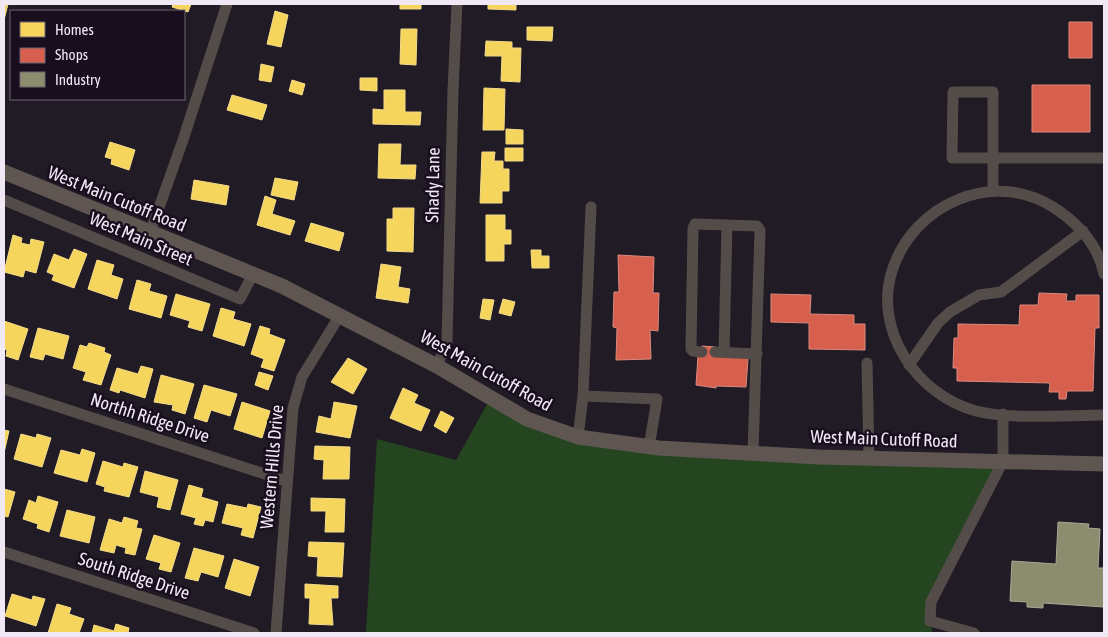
<svg xmlns="http://www.w3.org/2000/svg" width="1108" height="637" font-family="'Asap Condensed',sans-serif">
	<style>
		.forest { fill: #244520 }
		.homes { fill: #f6d55c; stroke: #f4db8a }
		.shops { fill: #d6604d; stroke: #de897f }
		.industry { fill: #8c8c6e; stroke: #aaa896 }
		.lines { fill: none; stroke-linecap: round; stroke-linejoin: round }
		.minor { stroke: #544c49; stroke-width: 11 }
		.major { stroke: #5f5652; stroke-width: 15 }
		.labels { text-anchor: middle; stroke-width: 5; stroke-linejoin: round; paint-order: stroke }
		.street-label { font-size: 18px; fill: #f0e9f5; stroke: #180e1e }
	</style>
	<rect width="100%" height="100%" fill="#201b24"/>
	<path class="forest" d="M490 399 578 437 1003 461 931 602 932 633H366L377 439 456 460Z"/>
	<path class="homes" d="M4 4H8L4 20Z
		M173 4H191L188 12 172 7Z
		M400 4H421V9H400Z
		M488 4H516V10L488 9Z
		M275 11 288 15 281 47 267 44Z
		M527 27H553L552 41 527 40Z
		M401 29H417L416 65 400 64Z
		M486 41 512 42V48H521L520 82 501 81 502 56H485Z
		M261 64 274 67 271 82 259 80Z
		M360 78H377V91L360 90Z
		M292 80 305 84 302 95 289 91Z
		M484 88 505 89 504 130H483Z
		M384 90H405V112H421L420 125 373 124V109L384 110Z
		M232 95 267 105 262 120 227 110Z
		M506 129 523 130V144H506Z
		M110 142 135 150 129 170 111 164 112 159 105 157Z
		M379 144H401L400 165H416L415 179 378 178Z
		M505 148H523V161H505Z
		M482 152H495L494 161H503V169H509V191H502V203H480Z
		M275 178 298 182 294 200 271 195Z
		M194 180 229 186 226 205 191 199Z
		M265 196 276 200 272 214 295 221 290 235 257 225Z
		M393 208H414L413 252 387 251V219H393Z
		M486 215H505V230H511V244H504V261H486Z
		M311 223 344 233 339 251 305 241Z
		M13 235 22 238 21 243 30 245 31 239 44 242 36 273 25 270 23 277 4 272Z
		M74 249 87 254 74 288 52 280 54 275 47 272 54 254 69 260Z
		M531 250H541V256H549V268H532Z
		M97 260 114 265 111 275 123 279 117 299 88 289Z
		M381 264 401 267 398 287 410 289 408 303 376 298Z
		M137 280 151 284 149 291 167 296 161 318 129 309Z
		M176 294 210 304 202 331 188 327 190 321 170 315Z
		M483 299 494 300 490 320 480 318Z
		M503 299 515 302 511 316 499 313Z
		M221 308 235 312 233 319 251 324 244 346 213 336Z
		M4 321 28 329 18 360 6 356 7 350 4 349Z
		M260 326 270 329 269 334 285 340 274 371 261 367 264 359 251 354Z
		M38 328 69 336 63 359 45 354 43 360 30 357Z
		M89 343 105 348 104 352 111 355 101 385 83 380 86 372 73 368 80 345 87 347Z
		M348 358 367 369 353 394 331 382Z
		M141 366 153 369 145 398 120 390 119 393 110 390 117 368 138 374Z
		M259 372 273 376 268 390 255 385Z
		M161 375 194 384 185 414 172 410 173 405 154 402Z
		M204 385 237 394 230 416 211 410 207 422 194 418Z
		M403 388 418 395 414 403 430 410 421 431 390 418Z
		M242 402 270 411 262 438 234 429Z
		M334 402 357 406 350 438 316 432 319 416 331 419Z
		M441 411 454 418 446 433 434 426Z
		M4 430 9 431 4 453Z
		M21 434 36 438 37 434 51 438 42 467 14 459Z
		M315 446 350 447 349 479H323L324 460 314 459Z
		M82 449 95 453 87 482 54 473 61 450 80 455Z
		M103 461 123 467 124 463 138 467 129 497 104 491 105 487 96 484Z
		M145 471 178 480 170 510 157 507 159 497 140 492Z
		M189 485 203 489 201 497 218 502 213 522 205 520 203 526 194 524 196 518 181 514Z
		M4 489 15 492 8 517 4 516Z
		M38 496 58 502 49 532 37 528 38 524 23 519 29 500 36 503Z
		M311 498 345 499 344 532H325L326 511H311Z
		M227 504 247 508 248 504 261 507 253 538 241 535 243 528 222 523Z
		M67 510 95 517 89 543 60 536Z
		M124 517 138 521 136 528 142 529 135 555 125 553 126 548 116 545 114 553 100 550 109 519 122 523Z
		M154 535 180 543 171 572 159 569 161 563 146 559Z
		M309 542 344 543 342 577 317 576 318 557 308 556Z
		M194 548 224 556 218 577 201 572 198 581 185 578Z
		M234 559 259 567 250 596 225 588Z
		M305 584 338 586V598H331L333 625 309 624 310 598H305Z
		M12 594 32 600 33 596 45 599 36 626 5 616Z
		M57 604 71 608 69 614 84 619 79 633H48Z
		M116 624 129 628 128 633H92L94 625 114 631Z"/>
	<path class="shops" d="M1069 22H1092V58H1069Z
		M1032 85H1090V132H1032Z
		M618 255 654 257 653 293H659L658 331 650 330 651 359 616 360 617 328 613 327 614 292H619Z
		M1039 293 1067 294 1066 301H1076V295H1099V328H1095L1093 391H1067L1066 399H1059V392H1049L1050 383 957 381V368H953L954 338H958V324L1019 325 1020 305H1038Z
		M771 294 811 295 810 314 854 315V324H865V350L809 349V323L771 322Z
		M702 346 715 347 748 359 746 387 716 386V388L696 385 698 356 701 357Z"/>
	<path class="industry" d="M1058 522 1089 524 1088 528 1100 529 1098 568H1104V607L1043 603V608L1027 607V602L1010 601 1012 561 1056 564Z"/>
	<g class="lines">
		<path class="minor" d="M993 191V92H953L952 158H1104
			M4 200 240 299 253 274
			M150 233 183 140 227 4
			M1104 274C1098 244 1078 223 1053 207 993 169 913 204 892 271 873 331 918 396 976 411 1013 420 1066 415 1104 415
			M702 352 693 351 691 349 693 228 695 224 757 226 760 230 753 453
			M715 352 757 354
			M724 352 727 225
			M867 363 869 458
			M909 365 938 323 950 312 979 295 1001 292 1083 231
			M437 366 447 342 453 90 457 4
			M4 389 286 481
			M583 396 657 399 649 447
			M578 437 583 396 591 207
			M4 552 254 633
			M276 633 293 408 302 377 340 315
			M974 633 930 621 931 602 1003 461V414"/>
		<path class="major" d="M4 172 282 286 437 366 527 419 578 437 659 448 819 457 1104 464"/>
	</g>
	<g class="labels">
		<g class="street-label">
			<text transform="translate(433 185) rotate(-89)" y="6">Shady Lane</text>
			<text transform="translate(117 199) rotate(22)" y="6">West Main Cutoff Road</text>
			<text transform="translate(141 239) rotate(23)" y="6">West Main Street</text>
			<text transform="translate(486 371) rotate(29)" y="6">West Main Cutoff Road</text>
			<text transform="translate(150 418) rotate(18)" y="6">Northh Ridge Drive</text>
			<text transform="translate(884 439) rotate(2)" y="6">West Main Cutoff Road</text>
			<text transform="translate(272 467) rotate(-85)" y="6">Western Hills Drive</text>
			<text transform="translate(134 576) rotate(18)" y="6">South Ridge Drive</text>
		</g>
	</g>
	<rect width="1108" height="637" fill="none" stroke="#f0e9f5" stroke-width="10"/>
	<rect x="10" y="10" width="175" height="90" fill="#180e1e" stroke="#6e6674"/>
	<rect x="20" y="22" width="25" height="15" fill="#f6d55c" stroke="#6e6674"/>
	<text x="55" y="35" font-size="15" fill="#f0e9f5">Homes</text>
	<rect x="20" y="48" width="25" height="15" fill="#d6604d" stroke="#6e6674"/>
	<text x="55" y="60" font-size="15" fill="#f0e9f5">Shops</text>
	<rect x="20" y="72" width="25" height="15" fill="#8c8c6e" stroke="#6e6674"/>
	<text x="55" y="85" font-size="15" fill="#f0e9f5">Industry</text>
</svg>
